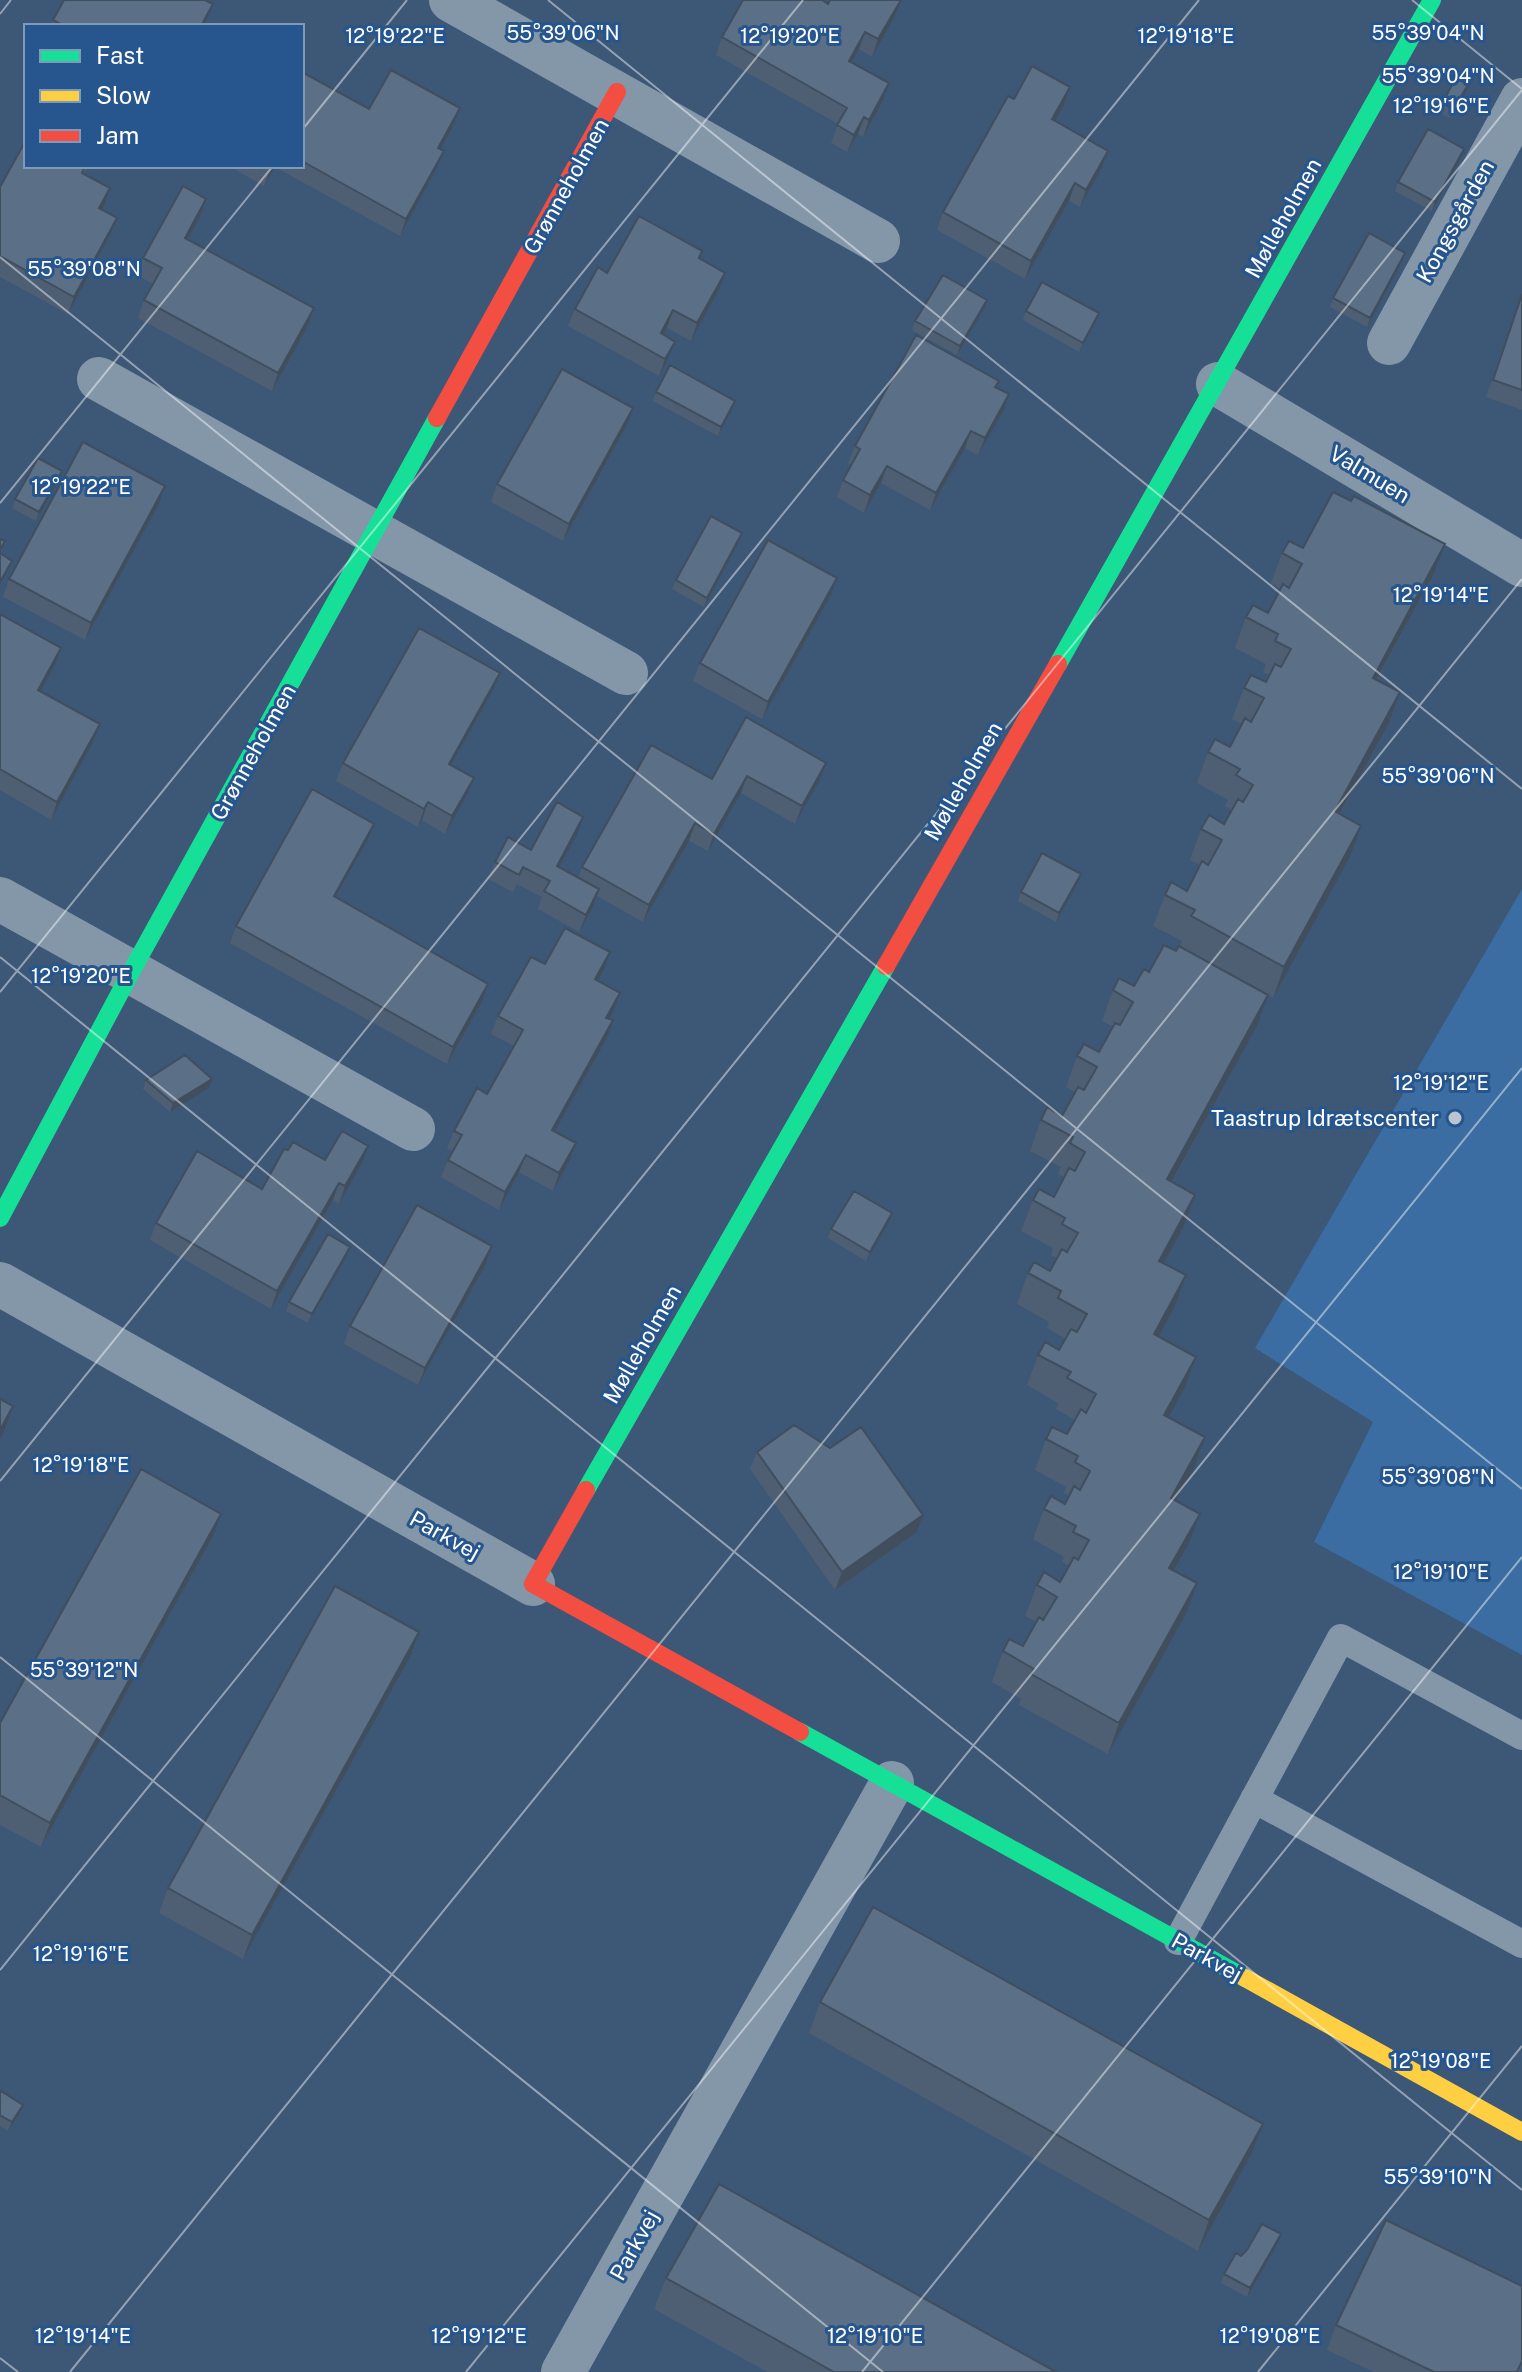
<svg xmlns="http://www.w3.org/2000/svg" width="1522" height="2372" font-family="'Public Sans',sans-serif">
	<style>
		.green { fill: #3b6da2 }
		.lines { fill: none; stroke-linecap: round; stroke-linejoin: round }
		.lane { stroke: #8497a9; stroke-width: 28 }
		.street { stroke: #8497a9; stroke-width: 44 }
		.fast { stroke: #16e098; stroke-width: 18 }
		.slow { stroke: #ffcf43; stroke-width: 18 }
		.jam { stroke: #f24e42; stroke-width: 18 }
		.wall { fill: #4e5f74 }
		.shaded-wall { fill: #404e5e }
		.building { fill: #5b6f87; stroke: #404e5e; stroke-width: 2 }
		.ticks { fill: none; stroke: #fff; stroke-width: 2; stroke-opacity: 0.45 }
		.poi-dot { fill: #bbc4cf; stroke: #26568d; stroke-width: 3 }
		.labels { text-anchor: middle; stroke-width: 6; stroke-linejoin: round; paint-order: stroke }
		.street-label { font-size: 22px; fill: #fff; stroke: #26568d }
		.poi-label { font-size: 22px; fill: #fff; stroke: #26568d; text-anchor: end }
		.ticks-label { font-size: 20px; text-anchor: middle; fill: #fff; stroke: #26568d; stroke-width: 6; stroke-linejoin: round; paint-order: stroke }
	</style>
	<rect width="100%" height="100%" fill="#3d5776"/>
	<path class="green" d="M1522 889V1655L1314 1542 1373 1422 1255 1348Z"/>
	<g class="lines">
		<path class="lane" d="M1254 1799 1522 1944
			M1178 1941 1341 1638 1522 1736"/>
		<path class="street" d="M451 0 878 241
			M1389 343 1522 100
			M99 379 626 673
			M1218 384 1522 565
			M0 899 413 1129
			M0 1284 533 1584
			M563 2372 892 1783"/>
		<path class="fast" d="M1058 664 1432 0
			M0 1218 131 972 437 418
			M586 1490 886 966
			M800 1732 1245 1978"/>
		<path class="slow" d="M1245 1978 1522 2132"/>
		<path class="jam" d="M437 418 617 92
			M886 966 1058 664
			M586 1490 533 1584 800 1732"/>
	</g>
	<path class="wall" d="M213 4 204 26H50L53 20Z
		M828 4 894 18 872 57 859 49 852 62 889 83 883 100 863 137 858 134 847 152 831 143 838 124 716 55 722 37Z
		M302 72 369 109 460 108 453 126 440 149 437 168 400 236 275 167 264 186 229 166H302Z
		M1468 85 1465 94 1450 118 1438 112 1442 103Z
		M1070 87 1064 105 1055 121 1108 151 1102 168 1080 207 1069 201 1025 279 937 230 943 212 1014 99Z
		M1461 158 1432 211 1395 191 1398 182Z
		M26 166H88L84 174 104 206 101 210 117 218 110 235 68 314 0 277V187Z
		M206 199 200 217 188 239 314 308 308 326 272 391 138 318 144 300 153 284 137 275 143 258Z
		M702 251 700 258 725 273 719 290 691 341 667 328 663 334 675 342 668 359 659 376 568 326 575 309 607 273Z
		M1405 253 1402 262 1367 327 1330 307 1333 298Z
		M1522 292V410L1486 397Z
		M984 309 957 355 912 330 915 321Z
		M1026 311 1096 322 1079 352 1023 320Z
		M997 388 1003 412 978 455 965 448 930 510 881 483 864 513 837 497 843 480 851 465 848 463 855 446Z
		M656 392 732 410 718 436 653 401Z
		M627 425 563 541 491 502 497 484Z
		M62 471 59 480 36 521 12 508 15 499Z
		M165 486 159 504 85 640 3 597 9 579Z
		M739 542 704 607 672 589 676 580Z
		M1303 548 1433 575 1377 680 1400 692 1389 723 1340 814 1361 826 1350 857 1273 998 1250 985 1257 1026 1172 1182 1195 1195 1184 1226 1163 1263 1186 1275 1175 1306 1158 1336 1185 1387 1168 1417 1205 1437 1194 1468 1176 1500 1188 1545 1174 1571 1186 1614 1108 1754 1019 1705 1021 1699 992 1682 1003 1651 1023 1646 1036 1622 1025 1616 1037 1585 1060 1582 1069 1566 1062 1562 1064 1557 1033 1539 1044 1509 1065 1504 1069 1496 1064 1493 1066 1487 1035 1470 1046 1439 1067 1434 1075 1420 1056 1409 1058 1403 1027 1385 1038 1355 1059 1350 1066 1339 1047 1328 1049 1322 1017 1304 1028 1273 1050 1271 1057 1258 1051 1255 1053 1248 1021 1231 1033 1200 1054 1197 1064 1177 1058 1174 1061 1167 1030 1151 1041 1120 1062 1116 1075 1092 1066 1087 1077 1056 1099 1052 1113 1027 1102 1021 1113 990 1134 986 1180 946 1182 941 1153 926 1165 895 1187 891 1200 865 1190 860 1201 829 1224 824 1232 810 1225 806 1228 800 1197 783 1208 752 1230 747 1242 724 1232 719 1244 688 1266 682 1270 675 1263 672 1266 664 1235 648 1246 617 1268 613 1280 589 1271 583 1282 553Z
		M837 578 831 595 762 719 693 681 700 663Z
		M0 614 61 648 55 665 40 692 100 724 93 742 51 820 0 790Z
		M500 673 493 690 451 765 474 778 467 795 445 834 422 820 418 827 336 781 343 763Z
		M826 763 820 780 795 824 741 793 708 851 689 841 643 922 597 896 593 907 579 932 538 909 542 897 517 884 513 892 488 879 495 862 577 835 559 868 578 878 582 867 712 779Z
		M367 841 336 898 488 984 482 1002 447 1064 230 943 236 926Z
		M1081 874 1078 883 1056 922 1018 901 1021 892Z
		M545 964 604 970 598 981 620 993 609 1019 607 1038 555 1131 576 1143 570 1160 553 1191 519 1172 499 1210 441 1177 448 1160 453 1151 447 1148 454 1131 487 1094 514 1046 491 1034 498 1016Z
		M212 1079 209 1088 170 1112 143 1089 146 1080Z
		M325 1160 362 1163 339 1204 333 1200 271 1309 150 1240 156 1223 262 1189Z
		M892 1213 889 1222 866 1261 828 1238 831 1229Z
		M492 1246 486 1264 418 1385 344 1344 350 1326Z
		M350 1247 347 1256 308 1323 286 1311 289 1302Z
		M757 1452 923 1515 917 1532 835 1590 750 1469Z
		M212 1538 41 1847 0 1825V1723Z
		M410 1657 243 1959 159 1913 168 1888Z
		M820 2002 1263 2124 1251 2155 1198 2251 809 2033Z
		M0 2093 23 2105 19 2114 8 2131 0 2126Z
		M1278 2243 1247 2297 1221 2283 1224 2274 1241 2256Z
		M666 2278 1056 2372H767L654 2309Z
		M1522 2286V2367L1520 2372H1374L1327 2350 1336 2325Z"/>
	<path class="shaded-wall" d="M901 0 894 18 872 57 878 39Z
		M213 4 204 26H201Z
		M865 32 859 49 843 78 849 61Z
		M889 83 883 100 863 137 869 120Z
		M1468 85 1465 94 1450 118 1453 109Z
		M1070 87 1064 105 1046 137 1052 119Z
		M460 108 453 126 432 165 438 148Z
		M864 117 858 134 847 152 854 135Z
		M1464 149 1461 158 1432 211 1435 202Z
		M444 151 437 168 400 236 406 219Z
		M1108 151 1102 168 1080 207 1086 190Z
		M272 166H276L264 186 271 168Z
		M1075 183 1069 201 1025 279 1031 261Z
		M110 188 104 206 92 226 99 208Z
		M206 199 200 217 179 255 185 238Z
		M117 218 110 235 68 314 74 297Z
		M1405 253 1402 262 1367 327 1370 318Z
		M725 273 719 290 691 341 697 323Z
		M987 300 984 309 957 355 960 346Z
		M314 308 308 326 272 391 278 373Z
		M673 310 667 328 654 350 661 333Z
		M1099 313 1096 322 1079 352 1083 343Z
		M675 342 668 359 659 376 665 359Z
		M1009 394 1003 412 978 455 985 438Z
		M735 401 732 410 718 436 721 427Z
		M633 408 627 425 563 541 569 524Z
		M971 431 965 448 930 510 936 493Z
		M887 466 881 483 864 513 870 495Z
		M62 471 59 480 36 521 39 512Z
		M165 486 159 504 85 640 91 623Z
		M742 533 739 542 704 607 707 598Z
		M1445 544 1433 575 1361 708 1373 678Z
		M837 578 831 595 762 719 768 702Z
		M61 648 55 665 31 708 38 690Z
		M500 673 493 690 442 781 449 764Z
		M1400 692 1389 723 1324 842 1335 811Z
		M100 724 93 742 51 820 57 802Z
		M826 763 820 780 795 824 802 806Z
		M747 776 741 793 708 851 714 834Z
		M474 778 467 795 445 834 452 816Z
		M428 802 422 820 418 827 424 809Z
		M583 817 577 835 550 884 557 866Z
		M695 823 689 841 643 922 649 905Z
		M374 824 367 841 327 913 334 896Z
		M1361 826 1350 857 1273 998 1284 967Z
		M1081 874 1078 883 1056 922 1059 913Z
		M599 889 593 907 579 932 586 915Z
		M610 952 604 970 589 996 595 979Z
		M488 984 482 1002 447 1064 453 1047Z
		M620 993 614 1010 600 1035 606 1018Z
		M1268 995 1257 1026 1156 1210 1167 1179Z
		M613 1020 607 1038 546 1147 552 1130Z
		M212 1079 209 1088 170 1112 173 1103Z
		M576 1143 570 1160 553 1191 559 1173Z
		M368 1146 362 1163 339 1204 345 1186Z
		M526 1155 519 1172 499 1210 505 1192Z
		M339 1183 333 1200 271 1309 277 1291Z
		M1195 1195 1184 1226 1148 1292 1159 1261Z
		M892 1213 889 1222 866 1261 870 1252Z
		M492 1246 486 1264 418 1385 425 1368Z
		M350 1247 347 1256 308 1323 312 1314Z
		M1186 1275 1175 1306 1143 1365 1154 1334Z
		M1196 1357 1185 1387 1153 1446 1164 1415Z
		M13 1406 4 1431 0 1439V1430Z
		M1205 1437 1194 1468 1160 1529 1171 1498Z
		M221 1514 212 1538 41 1847 50 1823Z
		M1200 1514 1188 1545 1158 1599 1169 1568Z
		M923 1515 917 1532 835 1590 842 1572Z
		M1197 1583 1186 1614 1108 1754 1119 1723Z
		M419 1632 410 1657 243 1959 252 1935Z
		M23 2105 19 2114 8 2131 12 2122Z
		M1263 2124 1251 2155 1198 2251 1209 2220Z
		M1281 2234 1278 2243 1247 2297 1250 2288Z"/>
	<path class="building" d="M64 0H205L213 4 201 26H64L53 20Z
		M743 0H822L828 4 830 0H901L878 39 865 32 849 61 889 83 869 120 864 117 854 135 837 125 847 108 722 37Z
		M1032 66 1070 87 1052 119 1108 151 1086 190 1075 183 1031 261 943 212 1008 96 1014 99Z
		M391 70 460 108 438 148 444 151 406 219 302 161V72L369 109Z
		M1456 78 1468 85 1453 109 1442 103Z
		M1428 129 1464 149 1435 202 1398 182Z
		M26 140V166H85L82 173 110 188 99 208 117 218 74 297 0 256V187Z
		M183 186 206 199 185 238 314 308 278 373 144 300 162 268 143 258Z
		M639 216 702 251 699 258 725 273 697 323 673 310 661 333 675 342 665 359 575 309 598 267 607 273Z
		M1369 233 1405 253 1370 318 1333 298Z
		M943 275 987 300 960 346 915 321Z
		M1042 282 1099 313 1083 343 1026 311Z
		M1522 294V390L1493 380Z
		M916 335 999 381 995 387 1009 394 985 438 971 431 936 493 887 466 870 495 843 480 860 449 855 446Z
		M670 365 735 401 721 427 656 392Z
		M562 369 633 408 569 524 497 484Z
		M83 442 165 486 91 623 9 579Z
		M38 458 62 471 39 512 15 499Z
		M1333 492 1351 501 1354 496 1445 544 1373 678 1400 692 1335 811 1361 826 1284 967 1191 916 1195 910 1165 895 1171 882 1187 891 1202 861 1208 865 1222 840 1201 829 1209 815 1224 824 1238 799 1243 802 1253 785 1236 775 1240 769 1208 752 1215 739 1230 747 1245 718 1251 722 1264 698 1244 688 1251 675 1266 682 1275 664 1281 667 1291 649 1275 641 1278 634 1246 617 1253 605 1268 613 1283 584 1289 588 1302 564 1282 553 1289 541 1303 548Z
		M711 516 742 533 707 598 676 580Z
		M0 539 5 541 0 550Z
		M768 540 837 578 768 702 700 663Z
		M0 553 12 561 0 582Z
		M0 614 61 648 38 690 100 724 57 802 0 769Z
		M419 628 500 673 449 764 474 778 452 816 428 802 424 809 343 763Z
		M746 717 826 763 802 806 747 776 714 834 695 823 649 905 582 867 651 745 712 779Z
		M312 789 374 824 334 896 488 984 453 1047 236 926Z
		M557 802 583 817 557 866 599 889 586 915 544 891 550 881 523 867 519 875 495 862 508 837 531 850Z
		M1042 853 1081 874 1059 913 1021 892Z
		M565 928 610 952 595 979 620 993 606 1018 613 1020 552 1130 576 1143 559 1173 526 1155 505 1192 448 1160 462 1135 454 1131 477 1088 487 1094 523 1030 498 1016 531 957 545 964Z
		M1164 945 1176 951 1179 946 1268 995 1167 1179 1195 1195 1159 1261 1186 1275 1154 1334 1196 1357 1164 1415 1205 1437 1171 1498 1200 1514 1169 1568 1197 1583 1119 1723 1031 1674 1034 1669 1003 1651 1009 1639 1023 1646 1039 1617 1043 1620 1057 1597 1037 1585 1044 1572 1060 1582 1074 1557 1078 1560 1089 1540 1073 1532 1076 1526 1044 1509 1051 1496 1065 1504 1074 1486 1080 1490 1090 1471 1075 1462 1078 1456 1046 1439 1052 1427 1067 1434 1081 1409 1086 1413 1096 1394 1067 1378 1071 1372 1038 1355 1045 1342 1059 1350 1071 1329 1077 1332 1087 1314 1058 1298 1061 1291 1028 1273 1034 1262 1050 1271 1062 1249 1067 1252 1078 1233 1062 1224 1065 1218 1033 1200 1039 1189 1054 1197 1069 1168 1075 1171 1085 1152 1070 1143 1073 1137 1041 1120 1047 1107 1062 1116 1078 1087 1084 1090 1097 1067 1077 1056 1084 1044 1099 1052 1115 1023 1120 1025 1133 1002 1113 990 1119 978 1134 986 1144 969 1149 972Z
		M185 1055 212 1079 173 1103 146 1080Z
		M342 1131 368 1146 345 1186 339 1183 277 1291 156 1223 197 1151 262 1189 284 1149 288 1150 293 1142 325 1160Z
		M854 1191 892 1213 870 1252 831 1229Z
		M417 1205 492 1246 425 1368 350 1326Z
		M328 1234 350 1247 312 1314 289 1302Z
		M0 1399 13 1406 0 1430Z
		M794 1425 830 1448 861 1427 923 1515 842 1572 757 1452Z
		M141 1469 221 1514 50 1823 0 1795V1723Z
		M335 1586 419 1632 252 1935 168 1888Z
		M873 1907 1263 2124 1209 2220 820 2002Z
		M1 2091 23 2105 12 2122 0 2115V2093Z
		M719 2184 1056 2372H834L666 2278Z
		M1386 2220 1522 2286V2361L1517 2372H1434L1336 2325Z
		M1262 2224 1281 2234 1250 2288 1224 2274 1236 2253 1241 2256 1247 2250Z"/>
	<path class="ticks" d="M548 0 1522 789M1412 0 1522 89M0 14 11 0M302 130 407 0M0 257 1522 1489M0 503 273 166M0 957 1522 2190M0 992 803 0M0 1481 1199 0M0 1657 883 2372M0 1970 1522 90M0 2358 18 2372M70 2372 1522 579M466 2372 1522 1068M862 2372 1522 1557M1258 2372 1522 2046"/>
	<circle class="poi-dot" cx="1455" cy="1118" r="8"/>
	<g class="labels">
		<g class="street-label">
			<text transform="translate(566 186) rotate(-61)" y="8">Grønneholmen</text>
			<text transform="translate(1283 218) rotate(-61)" y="8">Mølleholmen</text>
			<text transform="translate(1455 221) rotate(-61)" y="8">Kongsgården</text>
			<text transform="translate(1370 474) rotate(31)" y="8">Valmuen</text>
			<text transform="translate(253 752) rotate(-61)" y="8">Grønneholmen</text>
			<text transform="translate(963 781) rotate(-60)" y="8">Mølleholmen</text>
			<text transform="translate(642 1344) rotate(-60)" y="8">Mølleholmen</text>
			<text transform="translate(445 1535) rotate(29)" y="8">Parkvej</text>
			<text transform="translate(1207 1957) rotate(29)" y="8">Parkvej</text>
			<text transform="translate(634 2245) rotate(-61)" y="8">Parkvej</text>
		</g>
		<g class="poi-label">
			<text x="1439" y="1126">Taastrup Idrætscenter</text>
		</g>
	</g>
	<g class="ticks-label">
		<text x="1428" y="40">55°39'04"N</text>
		<text x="563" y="40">55°39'06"N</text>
		<text x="395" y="43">12°19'22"E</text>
		<text x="790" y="43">12°19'20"E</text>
		<text x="1186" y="43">12°19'18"E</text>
		<text x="1438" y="83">55°39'04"N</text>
		<text x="1441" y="113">12°19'16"E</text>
		<text x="84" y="276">55°39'08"N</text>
		<text x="81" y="494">12°19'22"E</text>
		<text x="1441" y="602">12°19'14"E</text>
		<text x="1438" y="783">55°39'06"N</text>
		<text x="81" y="983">12°19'20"E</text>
		<text x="1441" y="1090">12°19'12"E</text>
		<text x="81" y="1472">12°19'18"E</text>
		<text x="1438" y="1484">55°39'08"N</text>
		<text x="1441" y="1579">12°19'10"E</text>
		<text x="84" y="1677">55°39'12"N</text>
		<text x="81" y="1961">12°19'16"E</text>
		<text x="1441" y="2068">12°19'08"E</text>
		<text x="1438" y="2184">55°39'10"N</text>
		<text x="83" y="2343">12°19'14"E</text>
		<text x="479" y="2343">12°19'12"E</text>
		<text x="875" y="2343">12°19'10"E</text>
		<text x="1270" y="2343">12°19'08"E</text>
	</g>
	<rect x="24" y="24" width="280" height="144" fill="#26568d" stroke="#7d9abb" stroke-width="2"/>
	<rect x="40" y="50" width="40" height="12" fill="#16e098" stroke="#7d9abb" stroke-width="2"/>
	<text x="96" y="64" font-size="24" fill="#ffffff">Fast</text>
	<rect x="40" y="90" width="40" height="12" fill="#ffcf43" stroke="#7d9abb" stroke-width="2"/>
	<text x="96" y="104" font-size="24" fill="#ffffff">Slow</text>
	<rect x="40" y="130" width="40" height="12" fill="#f24e42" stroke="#7d9abb" stroke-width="2"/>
	<text x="96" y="144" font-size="24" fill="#ffffff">Jam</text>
</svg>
